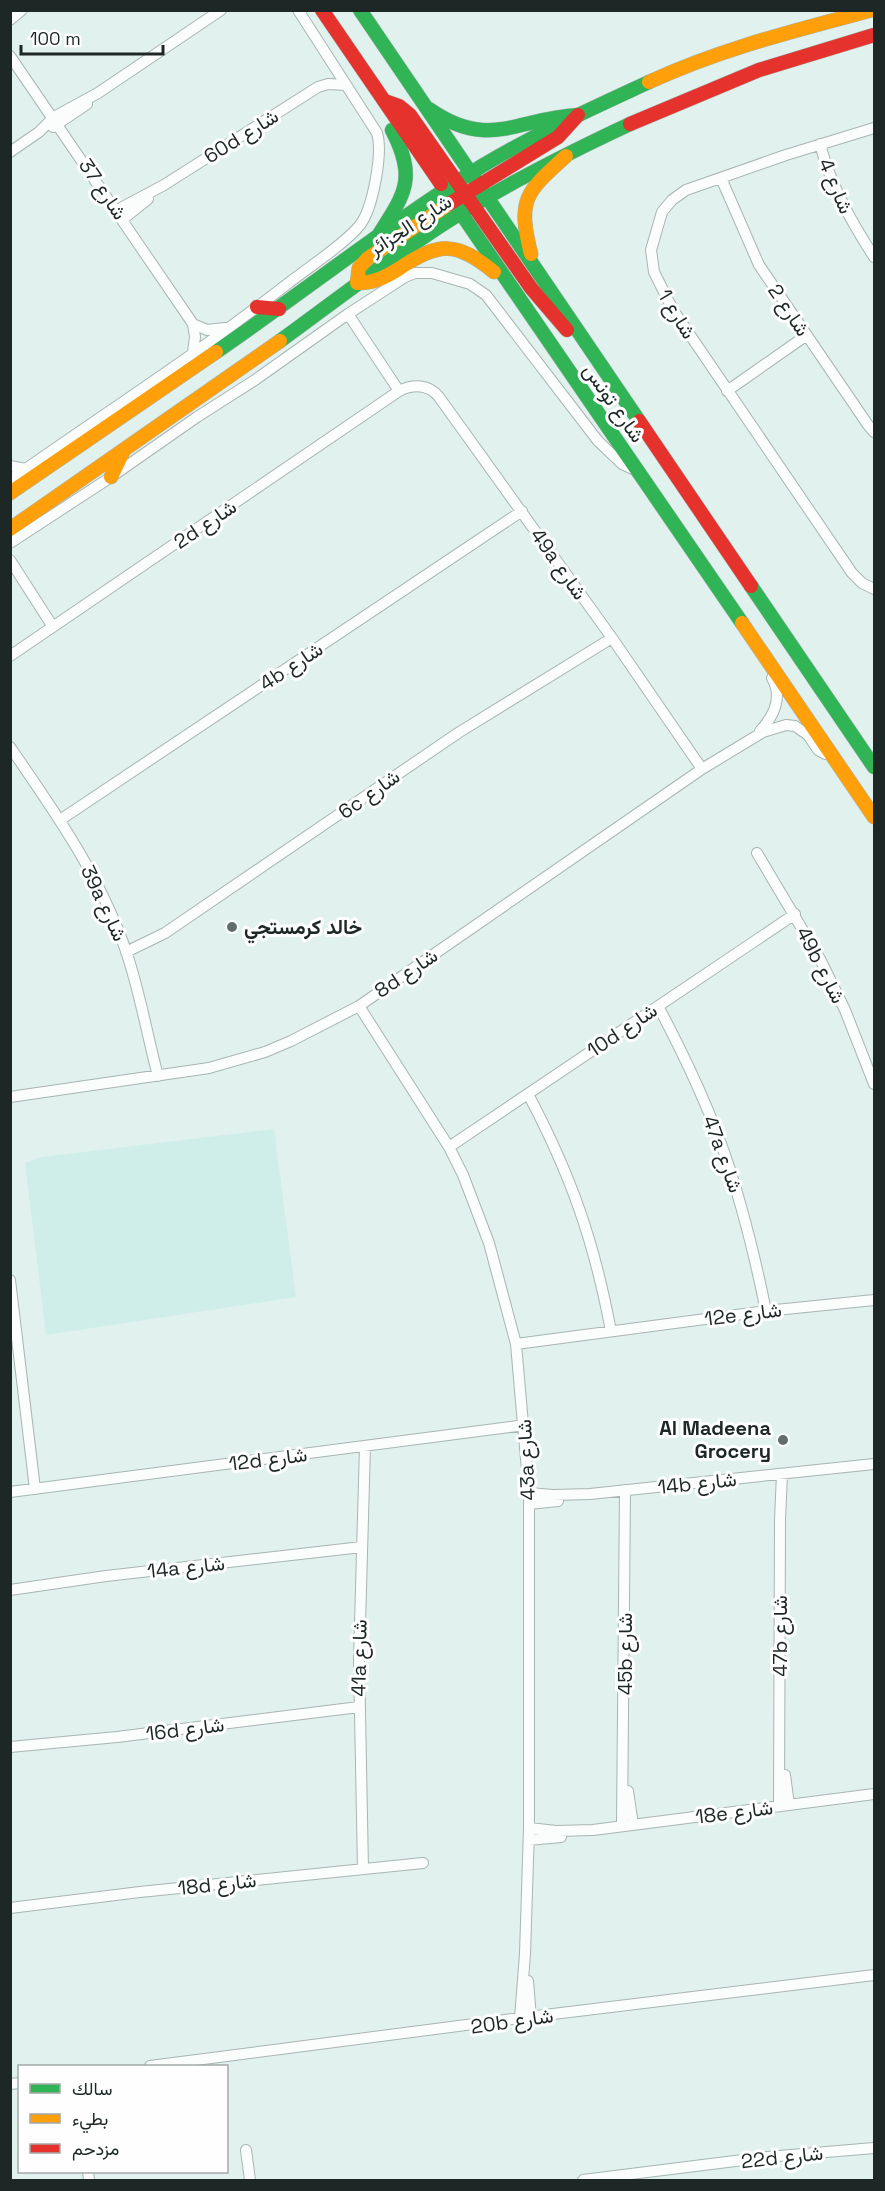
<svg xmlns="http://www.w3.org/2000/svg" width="885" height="2191" font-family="'Space Grotesk',Vazirmatn,sans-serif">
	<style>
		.built { fill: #d0eee9 }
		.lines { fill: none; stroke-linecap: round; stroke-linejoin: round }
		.street-casing { stroke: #a8b5b3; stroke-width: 12 }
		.fast-casing { stroke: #a8b5b3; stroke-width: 15 }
		.slow-casing { stroke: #a8b5b3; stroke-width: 15 }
		.jam-casing { stroke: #a8b5b3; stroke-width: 15 }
		.street { stroke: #fafdfc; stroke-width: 10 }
		.fast { stroke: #30b455; stroke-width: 14 }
		.slow { stroke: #ff9f0a; stroke-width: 14 }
		.jam { stroke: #e5322d; stroke-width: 14 }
		.poi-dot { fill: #616e6c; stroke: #fefefe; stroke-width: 2 }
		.labels { text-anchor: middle; stroke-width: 6; stroke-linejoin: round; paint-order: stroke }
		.street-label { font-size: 20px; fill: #1c2726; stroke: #fefefe }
		.poi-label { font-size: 20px; font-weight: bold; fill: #1c2726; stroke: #fefefe; text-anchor: start }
	</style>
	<rect width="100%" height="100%" fill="#e0f1ee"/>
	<path class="built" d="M274 1129 296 1297 46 1335 25 1163 42 1157Z"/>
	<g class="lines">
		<g class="street-casing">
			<path id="street" d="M10 20 22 10
				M10 56 193 324 195 337 193 352
				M53 127 87 104
				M874 128 786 155 686 190 672 200 662 212 651 250 654 272 673 310 852 573 862 583 874 589
				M820 144C831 186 851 221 874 257
				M10 152 39 132 54 117 98 93 221 10
				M721 178 759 265 868 425 874 432
				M117 210 164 185 318 87 328 84 346 85
				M123 219 148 199
				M348 314 399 391
				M193 324 207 330 225 328
				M727 391 807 335
				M10 466 26 469
				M10 480C102 415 197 354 286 285 306 269 345 244 360 225 373 208 383 153 377 133L298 10
				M10 543 111 477 197 417 255 380 348 314 405 277 415 273H432L470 284 486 295 598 441 622 464 635 470
				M10 560 53 627
				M10 656 399 391C413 384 429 384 439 397L612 638 702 769
				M760 731C774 716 783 697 772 678
				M10 747C55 812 100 876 126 951 140 992 147 1035 158 1076
				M60 820 522 511
				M757 853 820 959 845 1010 874 1084
				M126 952 165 933 458 733 612 638
				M359 1006 449 1147 463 1175 489 1243 516 1344 529 1493V1828L525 1954 520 2018
				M658 1006C683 1053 706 1101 724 1152 742 1204 755 1257 766 1311
				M528 1094C571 1175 594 1241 611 1331
				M10 1097 209 1068 265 1052 291 1041 359 1006 702 769 763 732 786 725 795 726 808 735 818 750 825 754
				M449 1147 795 914
				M10 1280 35 1489
				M516 1344 766 1311 874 1300
				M10 1492 525 1425
				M529 1493 553 1495 590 1494 874 1464
				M529 1504 558 1501
				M10 1590 106 1576 362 1547
				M10 1747 117 1737 359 1707
				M785 1775 789 1805
				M628 1791 633 1825
				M779 1806 780 1520 782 1474
				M622 1826 625 1490
				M529 1828 556 1831 593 1830 874 1794
				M529 1840 561 1837
				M363 1869 359 1660 365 1446
				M10 1908 140 1892 423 1863
				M528 1981 531 2018
				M150 2066 520 2018 874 1975
				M10 2084 20 2083
				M246 2150 250 2180
				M88 2172 89 2180
				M583 2180 767 2157 874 2148"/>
		</g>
		<g class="fast-casing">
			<path id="fast" d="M360 10 639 421
				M429 109C489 151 517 118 578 115
				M441 184 742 623
				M376 239C404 195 418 180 392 130
				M280 341C335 301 390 258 448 221 506 184 568 153 630 124
				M216 352C305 291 390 223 482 166 535 134 593 108 649 82
				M751 586 874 767"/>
		</g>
		<g class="slow-casing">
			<path id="slow" d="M649 82C723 48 794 31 872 10
				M449 204 368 258 359 268 357 283C374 283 386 277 400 268 440 241 457 242 494 272
				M531 254C517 199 526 192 566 156
				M111 477 123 452
				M10 493 216 352
				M10 529 280 341
				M742 623 874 817"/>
		</g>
		<g class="jam-casing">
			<path id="jam" d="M322 10 441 184
				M385 101 399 106 410 115 531 288 567 330
				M630 124 759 70 874 35
				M449 204 558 137 578 115
				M257 307 279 309
				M639 421 751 586"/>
		</g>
		<use href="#street" class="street"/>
		<use href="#fast" class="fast"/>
		<use href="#slow" class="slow"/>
		<use href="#jam" class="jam"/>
	</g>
	<g class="poi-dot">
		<circle cx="232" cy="927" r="6"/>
		<circle cx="783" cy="1440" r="6"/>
	</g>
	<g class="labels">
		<g class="street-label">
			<text transform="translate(241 136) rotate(-32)" y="7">60d شارع</text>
			<text transform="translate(836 186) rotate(67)" y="7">شارع 4</text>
			<text transform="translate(103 189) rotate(56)" y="7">شارع 37</text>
			<text transform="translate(410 225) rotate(-33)" y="7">شارع الجزائر</text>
			<text transform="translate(789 310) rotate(56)" y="7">شارع 2</text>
			<text transform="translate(677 314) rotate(59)" y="7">شارع 1</text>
			<text transform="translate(614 403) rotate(55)" y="7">شارع تونس</text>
			<text transform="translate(205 524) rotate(-34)" y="7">2d شارع</text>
			<text transform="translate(559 564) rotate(55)" y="7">49a شارع</text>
			<text transform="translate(291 666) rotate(-33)" y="7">4b شارع</text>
			<text transform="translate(369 794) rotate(-35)" y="7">6c شارع</text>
			<text transform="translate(104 903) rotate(65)" y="7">39a شارع</text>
			<text transform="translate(821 965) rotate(63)" y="7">49b شارع</text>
			<text transform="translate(406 973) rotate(-34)" y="7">8d شارع</text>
			<text transform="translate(622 1030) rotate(-34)" y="7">10d شارع</text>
			<text transform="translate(723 1154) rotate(70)" y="7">47a شارع</text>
			<text transform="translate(743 1314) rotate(-7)" y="7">12e شارع</text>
			<text transform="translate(268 1459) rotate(-7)" y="7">12d شارع</text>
			<text transform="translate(526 1460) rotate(-93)" y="7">43a شارع</text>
			<text transform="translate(697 1483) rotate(-6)" y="7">14b شارع</text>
			<text transform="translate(186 1567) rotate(-6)" y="7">14a شارع</text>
			<text transform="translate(780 1636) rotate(-90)" y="7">47b شارع</text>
			<text transform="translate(625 1654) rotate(-90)" y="7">45b شارع</text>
			<text transform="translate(359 1658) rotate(-89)" y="7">41a شارع</text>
			<text transform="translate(185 1729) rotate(-7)" y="7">16d شارع</text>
			<text transform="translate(734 1812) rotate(-7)" y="7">18e شارع</text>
			<text transform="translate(217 1884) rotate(-6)" y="7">18d شارع</text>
			<text transform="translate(512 2021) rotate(-8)" y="7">20b شارع</text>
			<text transform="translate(782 2157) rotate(-6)" y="7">22d شارع</text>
		</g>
		<g class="poi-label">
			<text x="244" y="934">خالد كرمستجي</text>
			<text x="771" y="1435" text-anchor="end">Al Madeena<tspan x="771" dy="23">Grocery</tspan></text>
		</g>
	</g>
	<rect width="885" height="2191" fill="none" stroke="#1c2726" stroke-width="24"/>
	<rect x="18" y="2065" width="210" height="108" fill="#fefefe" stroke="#a4a8a8" stroke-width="1.5"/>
	<rect x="30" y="2084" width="30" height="9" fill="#30b455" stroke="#a4a8a8" stroke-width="1.5"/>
	<text x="72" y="2095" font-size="18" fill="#1c2726">سالك</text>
	<rect x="30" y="2114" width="30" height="9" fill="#ff9f0a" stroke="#a4a8a8" stroke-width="1.5"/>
	<text x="72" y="2125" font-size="18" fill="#1c2726">بطيء</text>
	<rect x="30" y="2144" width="30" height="9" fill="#e5322d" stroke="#a4a8a8" stroke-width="1.5"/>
	<text x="72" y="2155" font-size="18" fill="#1c2726">مزدحم</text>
	<path d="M21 45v9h142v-9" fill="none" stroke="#1c2726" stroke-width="3"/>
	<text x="30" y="45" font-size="18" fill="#1c2726" stroke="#fefefe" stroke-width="4.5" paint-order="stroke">100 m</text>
</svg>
